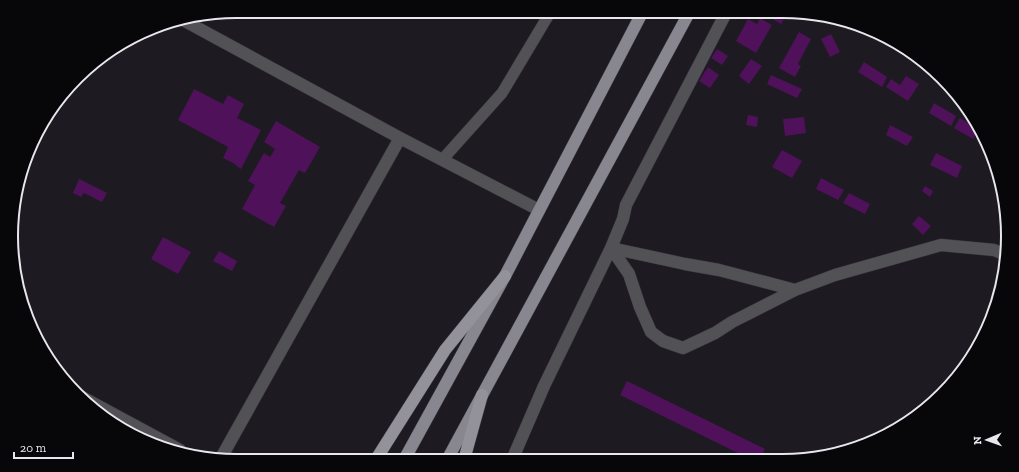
<svg xmlns="http://www.w3.org/2000/svg" width="1019" height="472" font-family="'Zilla Slab',serif">
	<style>
		.building { fill: #4f1159 }
		.lines { fill: none; stroke-linecap: round; stroke-linejoin: round }
		.service-casing { stroke: #3a373e; stroke-width: 12 }
		.minor-casing { stroke: #3a373e; stroke-width: 13 }
		.primary-casing { stroke: #3a373e; stroke-width: 13 }
		.trunk-casing { stroke: #3a373e; stroke-width: 13 }
		.service { stroke: #525155; stroke-width: 11 }
		.minor { stroke: #525155; stroke-width: 12 }
		.primary { stroke: #88878f; stroke-width: 12 }
		.trunk { stroke: #93929a; stroke-width: 12 }
		.rim { fill: none; stroke: #e9e7ed; stroke-width: 2 }
	</style>
	<rect width="100%" height="100%" fill="#1d1a22"/>
	<path class="building" d="M776 11H779L786 16 781 24 771 18Z
		M760 18 772 25 756 53 736 41 748 19 757 24Z
		M799 32 811 39 798 64 801 66 795 77 779 68Z
		M831 34 840 52 830 57 821 39Z
		M717 49 728 56 722 65 711 58Z
		M751 59 762 66 749 84 739 76Z
		M864 62 887 77 882 87 858 72Z
		M708 67 719 75 710 88 699 81Z
		M771 75 802 89 797 98 767 84Z
		M906 76 919 84 908 101 886 87 891 79 900 85Z
		M194 89 223 104 228 95 244 104 237 118 261 130 241 169 233 163 223 158 228 147 178 120Z
		M934 103 956 116 951 126 929 113Z
		M748 115 758 117 757 127 746 125Z
		M804 117 806 133 785 136 783 119Z
		M960 118 975 127 978 130 973 139 954 128Z
		M276 121 320 147 305 173 299 170 280 203 286 206 274 227 242 209 255 185 248 181 264 153 270 157 275 149 264 142Z
		M890 125 913 137 907 146 886 135Z
		M782 150 802 161 792 178 772 167Z
		M936 153 962 166 957 178 930 165Z
		M821 178 844 190 838 200 816 189Z
		M79 179 107 193 102 202 84 193 81 197 73 193Z
		M925 186 933 191 930 197 922 191Z
		M849 193 870 204 865 214 843 203Z
		M919 216 931 226 923 235 912 224Z
		M163 237 191 252 178 274 151 259Z
		M219 251 237 261 232 271 213 261Z
		M627 381 765 449 760 459H750L620 395Z"/>
	<g class="lines">
		<g class="service-casing">
			<path id="service" d="M442 160 502 93 551 11"/>
		</g>
		<g class="minor-casing">
			<path id="minor" d="M727 11 626 205 623 219 611 248 629 274 640 307 651 332 663 341 683 348 715 333 732 322 795 290 835 275 941 245 994 250 1004 254
				M183 20 400 138 539 210
				M80 396 180 450
				M221 458 400 138
				M512 460 544 386 611 248 685 264 719 270 795 290"/>
		</g>
		<g class="primary-casing">
			<path id="primary" d="M404 460 505 276 643 11
				M447 460 690 11"/>
		</g>
		<g class="trunk-casing">
			<path id="trunk" d="M464 460 482 395
				M375 461 445 350 505 276"/>
		</g>
		<use href="#service" class="service"/>
		<use href="#minor" class="minor"/>
		<use href="#primary" class="primary"/>
		<use href="#trunk" class="trunk"/>
	</g>
	<path d="M0 0H1019V472H0ZM236 18H783A218 218 0 0 1 1001 236V236A218 218 0 0 1 783 454H236A218 218 0 0 1 18 236V236A218 218 0 0 1 236 18Z" fill="#070609" fill-rule="evenodd"/>
	<path class="rim" d="M236 18H783A218 218 0 0 1 1001 236V236A218 218 0 0 1 783 454H236A218 218 0 0 1 18 236V236A218 218 0 0 1 236 18Z"/>
	<g transform="translate(987 440) rotate(268)" stroke="#070609" stroke-width="3" paint-order="stroke">
	<path d="M0-3L7 15L0 10L-7 15Z" fill="#e9e7ed"/>
	<text y="-6" font-size="11" font-weight="bold" text-anchor="middle" fill="#e9e7ed">N</text>
	</g>
	<path d="M14 452v6h59v-6" fill="none" stroke="#e9e7ed" stroke-width="2"/>
	<text x="20" y="452" font-size="12" fill="#e9e7ed" stroke="#070609" stroke-width="3" paint-order="stroke">20 m</text>
</svg>
